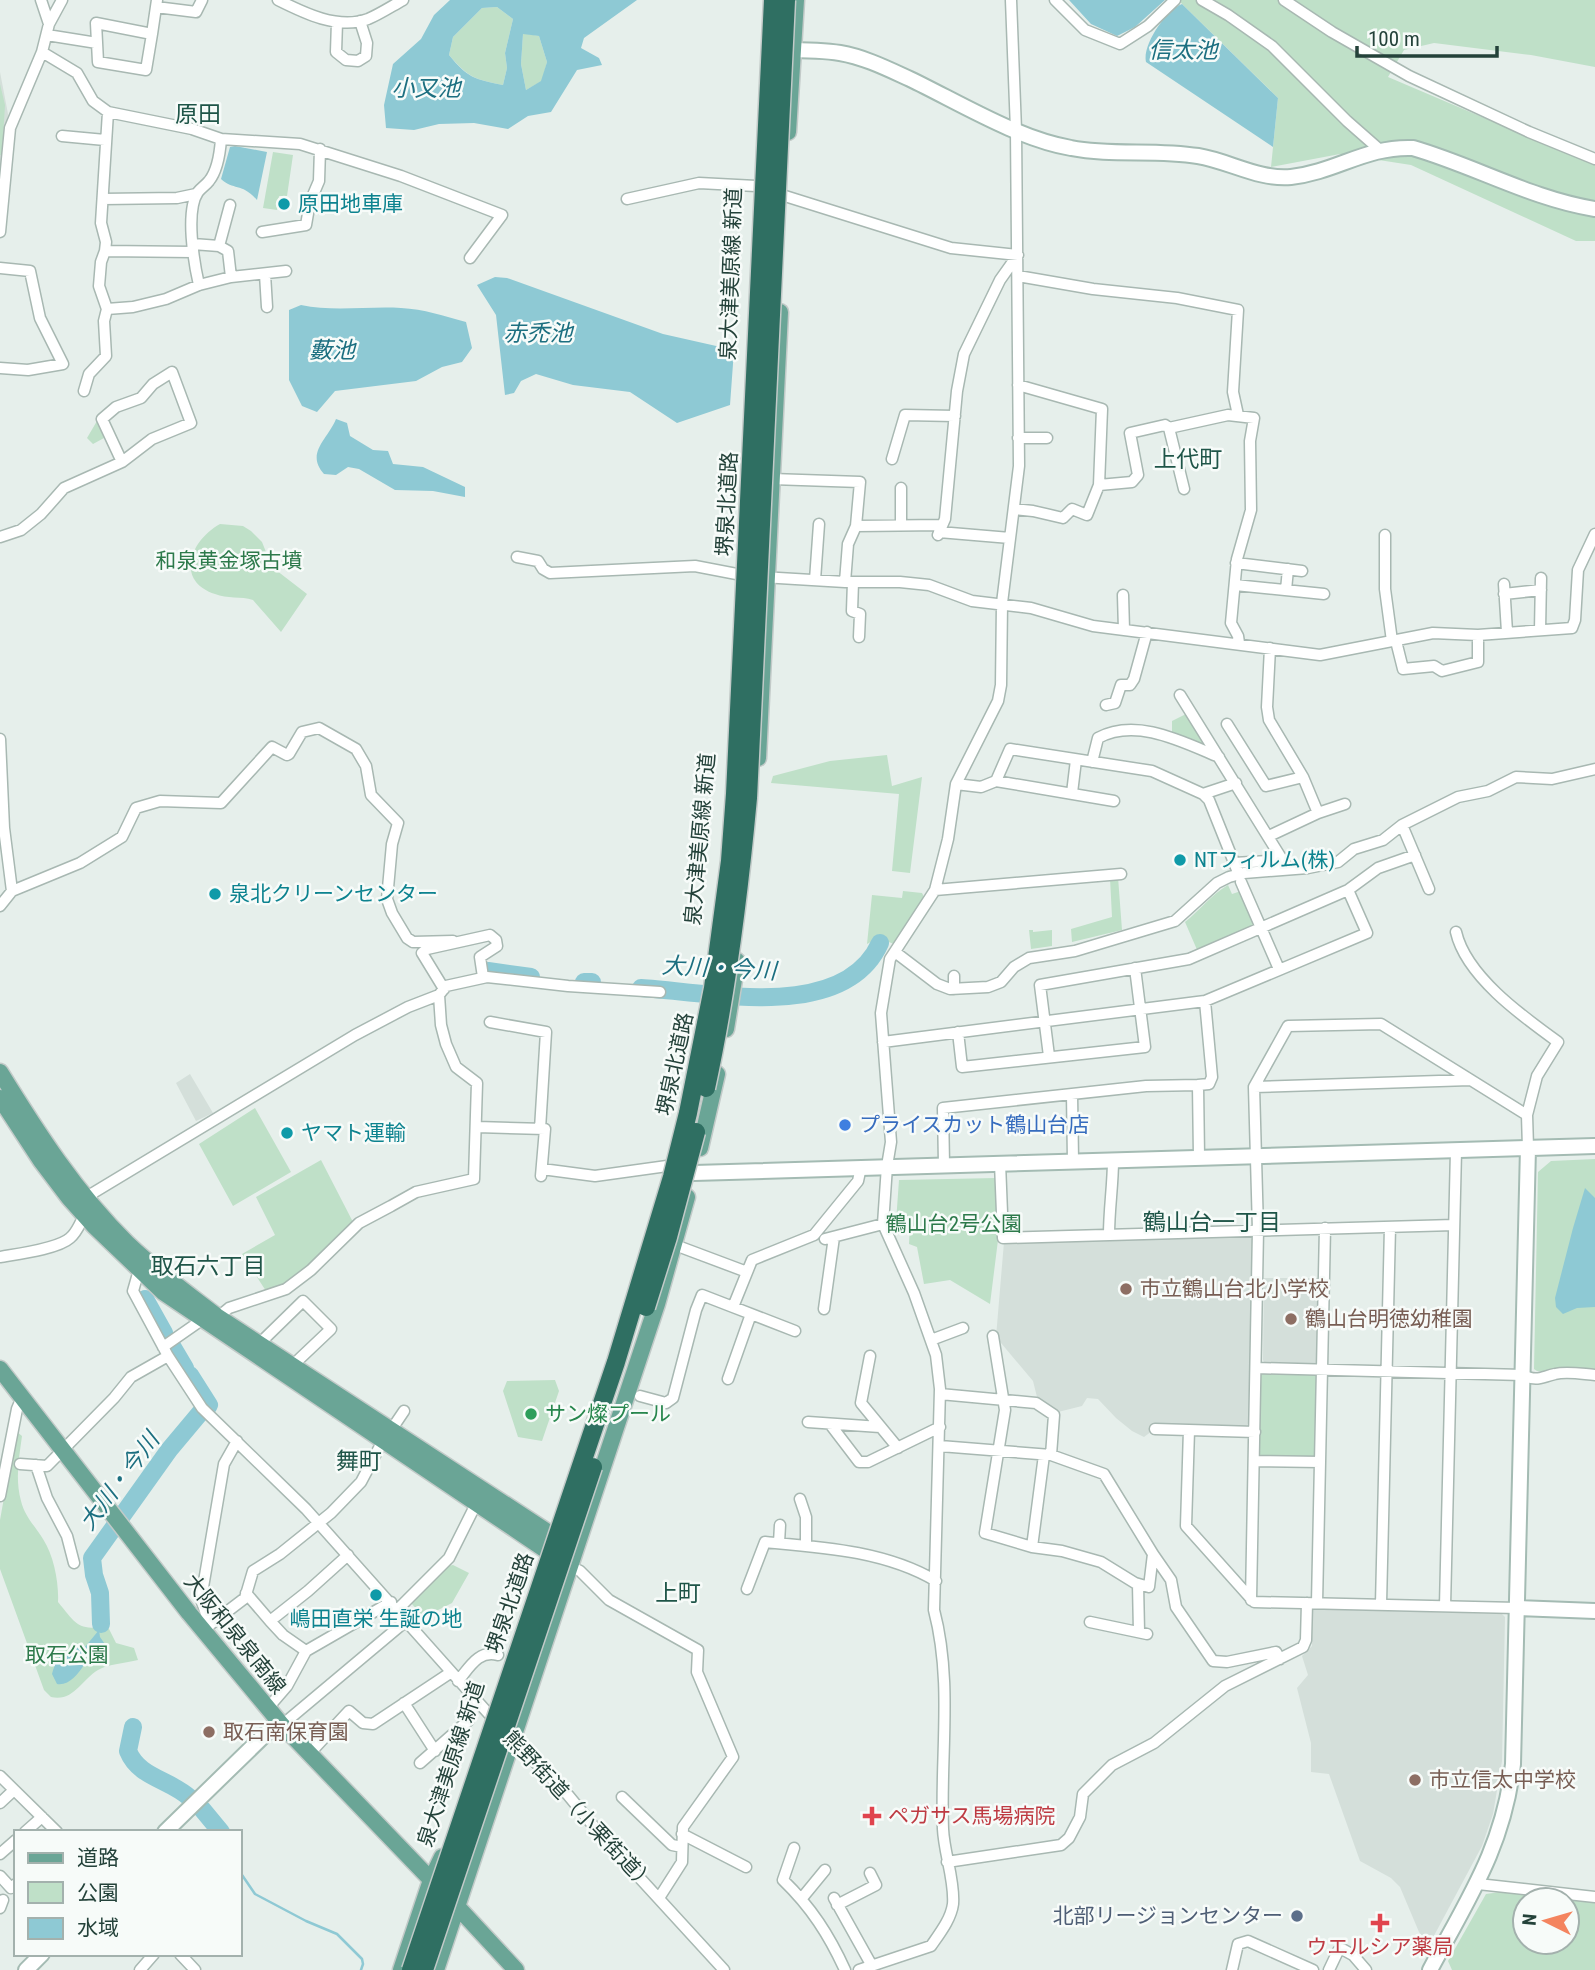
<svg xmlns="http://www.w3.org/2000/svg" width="1595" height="1970" font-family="'Roboto Condensed','Noto Sans JP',sans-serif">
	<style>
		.built { fill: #d4dfda }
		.green { fill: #bfe0c8; fill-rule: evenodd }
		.water { fill: #8ec9d4; fill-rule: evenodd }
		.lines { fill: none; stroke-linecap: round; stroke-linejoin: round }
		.stream { stroke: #8ec9d4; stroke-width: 2.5 }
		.river { stroke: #8ec9d4; stroke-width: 18 }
		.street-casing { stroke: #a8b8b2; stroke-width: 13 }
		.secondary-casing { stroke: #a4bbb3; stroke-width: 18 }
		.primary-casing { stroke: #c2cac8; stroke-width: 19 }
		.street { stroke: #fff; stroke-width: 10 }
		.secondary { stroke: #fff; stroke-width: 14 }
		.primary { stroke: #6aa596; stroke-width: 16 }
		.highway-bridge-casing { stroke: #c2cac8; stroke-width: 21; stroke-linecap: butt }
		.highway-bridge { stroke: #2f6f62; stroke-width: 18 }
		.culture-dot { fill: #0f9aa8; stroke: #f7fbf9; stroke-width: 2.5 }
		.shop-dot { fill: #3f7fe0; stroke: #f7fbf9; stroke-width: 2.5 }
		.education-dot { fill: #8d6e63; stroke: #f7fbf9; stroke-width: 2.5 }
		.leisure-dot { fill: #2e9e5b; stroke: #f7fbf9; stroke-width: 2.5 }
		.health-dot { fill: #e0444e; stroke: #f7fbf9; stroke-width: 2.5 }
		.service-dot { fill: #5c6f8a; stroke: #f7fbf9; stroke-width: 2.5 }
		.labels { text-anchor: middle; stroke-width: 5; stroke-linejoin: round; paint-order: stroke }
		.culture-label { font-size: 21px; fill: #0d838f; stroke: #f7fbf9; text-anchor: start }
		.street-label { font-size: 21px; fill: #24423a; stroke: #f7fbf9 }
		.park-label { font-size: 21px; fill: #2d7a4b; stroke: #f7fbf9 }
		.shop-label { font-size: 21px; fill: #366cbe; stroke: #f7fbf9; text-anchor: start }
		.education-label { font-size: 21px; fill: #785e54; stroke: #f7fbf9; text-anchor: start }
		.leisure-label { font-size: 21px; fill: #27864d; stroke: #f7fbf9; text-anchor: start }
		.health-label { font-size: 21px; fill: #be3a42; stroke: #f7fbf9; text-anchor: start }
		.service-label { font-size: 21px; fill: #4e5e75; stroke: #f7fbf9; text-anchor: end }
		.water-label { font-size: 23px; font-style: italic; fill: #1c6f80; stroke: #f7fbf9 }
		.neighbourhood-label { font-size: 23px; fill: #1f5548; stroke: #f7fbf9 }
	</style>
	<rect width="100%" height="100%" fill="#e6efeb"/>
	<path class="built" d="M0 72 8 114 0 198Z
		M190 1074 213 1113 196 1121 176 1083Z
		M1248 1235 1252 1239 1249 1423 1245 1427 1152 1431 1144 1437 1132 1431 1116 1418 1098 1399 1087 1398 1082 1406 1058 1412 1037 1397 1033 1381 996 1337 1004 1242Z
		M1264 1278H1319L1318 1362 1314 1366 1265 1364 1263 1360Z
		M1311 1609 1502 1614 1505 1617 1502 1761 1493 1814 1482 1846 1429 1945 1419 1932 1400 1887 1391 1878 1360 1861 1329 1774 1311 1772V1743L1297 1688 1308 1675 1302 1656 1312 1646Z"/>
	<path class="green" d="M1178 0H1595V67L1531 55 1434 43 1404 50 1388 77 1555 148 1595 162V241H1576L1411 165 1340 154 1271 167 1278 98Z
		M497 7 513 19 505 53 507 68 503 85C474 79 469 78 449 55L453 37 482 8Z
		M523 33 539 36 547 62 542 81 526 90 521 64Z
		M0 84 5 105 2 155H0Z
		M273 152 293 155 287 196H279L277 210 263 208Z
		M97 421 104 438 93 444 87 438Z
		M220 524 243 526 251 531 262 542 272 567 307 594 281 632 253 600C241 596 227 599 215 594 174 580 191 540 220 524Z
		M1188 713 1207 742 1204 747 1172 732V721Z
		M887 755 892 786 922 777 910 873 892 871 899 794 771 783 773 776 830 761Z
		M1118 877 1122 930 1072 942 1071 929 1112 917 1110 878Z
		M1228 885 1232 894 1241 891 1255 924 1253 928 1198 952 1185 922C1200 910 1211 895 1228 885Z
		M903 891 922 893 924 897 894 944 878 938 867 944 872 895 902 898Z
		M1029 930H1033V932L1052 930V946L1031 949Z
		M255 1108 291 1172 233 1206 199 1144Z
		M1595 1159V1372L1537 1371 1534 1369 1538 1172 1551 1161Z
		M321 1160 354 1224 287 1284 266 1291 242 1254 275 1235 256 1197Z
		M996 1178 998 1240 990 1304 950 1280 924 1284 917 1247 909 1244 910 1224 896 1222 899 1180Z
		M1265 1372 1313 1373 1317 1377 1316 1456 1311 1459 1263 1457 1258 1453 1260 1376Z
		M555 1380 559 1391 542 1441 518 1437 503 1391 507 1381Z
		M16 1431 22 1436C19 1458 15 1479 21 1501 25 1517 35 1526 43 1539 54 1556 59 1583 58 1602 77 1625 77 1630 108 1627L116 1643 134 1648 138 1660C126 1663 108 1664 98 1670 81 1680 74 1702 51 1697L44 1690 0 1569V1520Z
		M453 1565 469 1573 452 1603 430 1614 422 1622 417 1617 420 1613 411 1603 448 1566Z
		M1500 1892 1595 1901V1970H1452L1448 1961 1486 1894ZM1525 1900H1567V1942H1525Z"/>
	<path class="water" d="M450 0H637L584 38 581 48 599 58 602 65 577 70 551 112 528 116 508 129 474 123 439 124 414 130 386 128 384 105 393 64 421 39 434 15ZM497 7 513 19 505 53 507 68 503 85C474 79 468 78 449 55L453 37 482 8ZM523 34 539 36 547 62 541 81 526 90 521 64Z
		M1069 0H1165L1135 27 1117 36 1091 24Z
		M1182 4 1278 98 1273 147 1146 62C1142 45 1166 10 1182 4Z
		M235 146 267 152 257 200C241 182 234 191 221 179L230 147Z
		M495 277 507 278 663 334 734 350 730 405 677 423 630 392 573 385 536 374 521 381 514 393 505 395 496 315 477 285Z
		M301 305C333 312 368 306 401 308 424 309 444 316 466 322L472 348 462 362 442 367 416 381 335 391 317 412 302 406 289 380V310Z
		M336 419 347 423 350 436 373 450 388 451 393 464 423 467 465 487V497L433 491 395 490 359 469 348 467 336 475 324 474C305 453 328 439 336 419Z
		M1585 1188 1595 1198V1307L1577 1308 1563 1314 1556 1307 1555 1298 1573 1228Z
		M99 1630 100 1637 109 1650 94 1647 82 1658 84 1665C78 1674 69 1686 57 1684L52 1674C58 1653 65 1649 85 1647Z"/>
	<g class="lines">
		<path class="stream" d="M240 1872 255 1894 306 1921 337 1934 362 1959 363 1964 361 1970"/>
		<path class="river" d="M488 971 531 977
			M584 982H592
			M641 988C710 992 844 1023 880 943
			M145 1299 164 1333
			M172 1346 185 1368
			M190 1375 209 1405 207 1408
			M101 1624 100 1593 94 1575 92 1558 169 1450 200 1413
			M133 1727 128 1751C139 1778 169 1779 190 1798
			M202 1809 221 1832"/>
		<g class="street-casing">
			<path id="street" d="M41 0 49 24
				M278 0C304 13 338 30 368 19 380 14 392 6 403 0
				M1055 0 1085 30 1120 44 1148 26 1175 0
				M1202 0 1228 15 1272 46 1347 121 1380 150
				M1284 0 1332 32 1409 76 1529 132 1595 159
				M156 7 196 12 202 0
				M337 22 336 52 346 60 358 61 366 56 367 43 360 21
				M152 34 146 70 98 62 96 23 152 34 157 0
				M47 35 97 43
				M42 52 77 73 93 101 108 112 192 129 221 139 300 144 401 176 502 215 470 258
				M62 136 105 140
				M785 196 951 248 1018 255
				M103 199 177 198 196 194
				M627 199 699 183 756 186
				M0 232 10 128 42 52 49 24 62 0
				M262 232 306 225 310 202 319 181 320 149
				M193 244 219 246 228 251 231 277
				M219 246 230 205
				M105 251 193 252
				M0 268 30 271 40 318 63 364 28 370 0 368
				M265 274 267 307
				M1018 276 1093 289 1177 298 1238 310 1233 392 1238 415
				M199 285C194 263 185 211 198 192 201 188 206 185 209 181 218 170 220 153 221 139
				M107 309 133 307 166 299 199 285 231 277 286 271
				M1018 385 1102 409 1099 485
				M84 391 89 374 106 356 104 321 107 309 99 286 101 262 105 251 106 242 101 223 108 112
				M1169 428 1228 415 1254 418 1250 441 1251 510 1237 559 1231 623 1238 636 1239 643
				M1018 438H1047
				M892 459 905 415 955 416
				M772 479 860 482 856 526 848 544 845 582
				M1014 509 1033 511 1063 518 1072 509 1087 515 1099 485 1132 482 1138 475 1130 433 1165 425 1169 428 1184 489
				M901 525V488
				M856 526 942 525
				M939 532 1010 538
				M938 535 945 519 957 391 964 354 1000 280 1017 256
				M1385 535V589L1392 641
				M0 537 21 530 41 514 64 488 122 462 152 439 191 423 172 372 153 384 141 398 116 407 102 419 122 462
				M517 557 538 561 543 569 550 573 695 566 747 576
				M1236 563 1302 571
				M762 577 845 582H900L929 585 972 601 1031 608 1093 626 1320 655 1433 633 1478 635 1572 628 1575 620 1578 570 1595 534
				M815 580 819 524
				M853 582 852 611 860 614 859 637
				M1504 584 1507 632
				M1235 585 1324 594
				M1286 590 1288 569
				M1504 594 1541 590
				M1123 595 1124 630
				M1540 630 1541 578
				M1396 641 1403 669 1434 666 1442 671 1478 662V635
				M1270 648 1267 707 1269 720 1303 777 1318 813
				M1180 695 1288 869
				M1106 705 1115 703 1121 685H1130L1134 679 1147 632
				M1227 724 1266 786 1303 777
				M0 739 4 828 12 891
				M1092 762 1098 738C1136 717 1183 742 1219 757
				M996 781 1114 801
				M956 784 981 787 996 781 1010 749 1152 771 1203 794 1209 800 1239 875
				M1072 793 1076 760
				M1203 794 1236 783
				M1402 825 1429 889
				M1269 836 1318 813 1345 804
				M1234 863 1284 860
				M1241 882 1279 969
				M935 890 1121 874
				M1348 890 1378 868 1415 855
				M0 906 12 891 80 863 122 837 136 808 160 801 221 803 272 747 287 755 289 754 302 732 319 728 356 749 366 766 371 795 398 823 392 844 387 899 392 913 407 938 413 942 453 941
				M1456 932C1466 976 1522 1016 1558 1042L1537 1076 1527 1115
				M895 952 937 984 950 989 988 987 1001 982 1014 967 1029 958 1075 951 1175 921 1217 883 1229 877 1244 873 1308 868 1338 862 1354 849 1383 840 1402 825 1458 797 1488 791 1516 777 1552 779 1595 769
				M954 976V989
				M444 989 422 953 427 949 490 935 496 940 497 946 480 957 483 977
				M490 1022 546 1032 540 1129
				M958 1032 962 1067 1145 1047 1135 968
				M883 1042 1205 1001 1367 933 1348 890 1189 959 1040 985 1049 1056
				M1254 1087 1470 1080
				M1072 1094 1073 1161
				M477 1127 545 1129 541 1176
				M1199 1157 1198 1085 1209 1084 1212 1077 1205 1001
				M1000 1163 1003 1238 1454 1225
				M944 1165 943 1108 1146 1086 1198 1085
				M542 1169 595 1176 667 1166
				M1109 1235C1109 1209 1113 1185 1113 1160
				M825 1239 883 1224
				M675 1245 747 1272
				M0 1257C17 1254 58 1249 70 1238 80 1230 88 1205 93 1193L355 1035 408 1007 439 995
				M139 1270 133 1291 168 1356 202 1408 306 1509 496 1722
				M733 1307 795 1331
				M824 1309 834 1237
				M218 1317 229 1308 286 1289 311 1270 359 1223 391 1206 416 1192 474 1179 477 1083 456 1067 446 1044 441 1025 439 995 446 986 487 977 568 986 660 992
				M931 1340 963 1328
				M259 1344 303 1301 331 1329 293 1365
				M163 1347 196 1324 201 1318
				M870 1356 861 1403 898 1448
				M1256 1368 1522 1375C1538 1382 1541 1377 1555 1374 1567 1371 1582 1374 1595 1375
				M728 1379 751 1314
				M940 1394 1036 1403 1054 1415 1051 1455
				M640 1396 666 1403 673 1398 696 1310 702 1295 733 1307 752 1260 814 1235 858 1181 861 1167
				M808 1422 880 1427
				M830 1424 859 1462H868L940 1427
				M1155 1429 1189 1430
				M1255 1432 1189 1430 1186 1526 1254 1602 1517 1608
				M940 1446 1051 1455 1104 1474 1153 1554 1149 1587 1135 1583 1101 1562 1062 1551 1032 1547 985 1533 1005 1410 993 1336
				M1254 1461 1320 1462
				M20 1464 47 1466 114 1398 131 1377 168 1356
				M36 1465 47 1498 67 1536 74 1563
				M0 1496 17 1409 22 1397
				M800 1499 806 1517V1546
				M779 1543 780 1525
				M1032 1547 1044 1455
				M1153 1554 1171 1580 1176 1607 1213 1661 1227 1662 1276 1652 1280 1659
				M570 1566 580 1571 609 1600 698 1650 697 1672 733 1757 683 1827 682 1862 659 1898
				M1138 1584 1139 1632
				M747 1589 765 1542C821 1547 886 1551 936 1581
				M246 1593 270 1621 308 1591 348 1555
				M1251 1600 1258 1230 1254 1087 1288 1026 1381 1024 1527 1115 1528 1148
				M1317 1603 1325 1228
				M1381 1604 1390 1227
				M1445 1606 1456 1151
				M397 1610 449 1558 476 1504
				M270 1621 283 1635 306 1651
				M1090 1622 1147 1634
				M210 1625 201 1599 224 1464 237 1441
				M203 1630 245 1598 253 1571 280 1554 331 1513 361 1482 379 1448 404 1411
				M458 1681C469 1668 479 1649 498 1655
				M404 1703 435 1751
				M268 1708 287 1686 306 1651 391 1602
				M282 1725 406 1621
				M511 1738 568 1795 605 1840 724 1970
				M310 1753 349 1711 363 1723 373 1724 450 1673
				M420 1763 469 1720
				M0 1776 57 1832
				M622 1797 672 1845 682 1847
				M0 1803 14 1790
				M25 1832 42 1817
				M682 1834 746 1867
				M794 1848 783 1880C811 1907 829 1935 845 1970
				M0 1854 16 1840
				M947 1862 1061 1845 1069 1838 1080 1817 1083 1794 1112 1765 1154 1743 1225 1686 1303 1647 1306 1640 1307 1603
				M0 1876 11 1888 16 1884
				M1478 1884 1595 1897
				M802 1898 825 1870
				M834 1898 872 1966
				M837 1905 876 1885 870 1873
				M0 1908 3 1900
				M180 1954 195 1970
				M140 1970 154 1954
				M859 1970 931 1946C940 1933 951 1919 953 1904 955 1881 944 1853 943 1829 940 1756 953 1682 934 1610L940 1389 936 1355 914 1293 883 1224 887 1166 891 1142 881 1013 890 959 935 890 948 839 956 784 998 701 1001 685 1002 603 1019 466 1016 130 1011 0
				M1232 1970 1238 1944 1248 1941 1313 1970
				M1329 1970 1338 1951 1342 1949 1353 1955 1366 1970"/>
		</g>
		<g class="secondary-casing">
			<path id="secondary" d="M782 50C801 50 822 50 840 53 864 57 888 69 910 79 958 102 1018 139 1071 148 1112 156 1156 149 1198 156 1229 161 1259 180 1291 177 1336 172 1366 146 1413 148 1475 166 1532 199 1595 209
				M675 1168 694 1173 1595 1146
				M1517 1608 1595 1611
				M165 1832 279 1721
				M26 1970 42 1954
				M1430 1970C1468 1899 1504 1846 1513 1764L1528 1148"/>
		</g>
		<g class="primary-casing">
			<path id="primary" d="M788 132 796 0
				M758 758 780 312
				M726 1029 737 961
				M0 1072C37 1132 76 1193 127 1243 155 1270 187 1293 218 1317L566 1544
				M0 1098 41 1161 69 1198 94 1226 163 1292 562 1561
				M700 1148 717 1074
				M0 1369 189 1613 282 1725 436 1885
				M452 1901 516 1970
				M401 1970 431 1880 442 1857
				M436 1970 657 1304 687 1197"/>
		</g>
		<use href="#street" class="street"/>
		<use href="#secondary" class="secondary"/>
		<use href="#primary" class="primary"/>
		<g class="highway-bridge-casing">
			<path id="highway-bridge" d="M706 1088C727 992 739 895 748 798L786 0
				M646 1307 668 1237 696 1132
				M411 1970 616 1362 672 1177 688 1113 713 988 730 861 735 794 773 0
				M424 1970 593 1467"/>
		</g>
		<use href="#highway-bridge" class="highway-bridge"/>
	</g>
	<g class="culture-dot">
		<circle cx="284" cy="204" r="7"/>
		<circle cx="1180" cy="860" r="7"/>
		<circle cx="215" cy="894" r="7"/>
		<circle cx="287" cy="1133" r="7"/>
		<circle cx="376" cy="1595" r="7"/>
	</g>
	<circle class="shop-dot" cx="845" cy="1125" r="7"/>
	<g class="education-dot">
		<circle cx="1126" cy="1289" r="7"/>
		<circle cx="1291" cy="1319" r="7"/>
		<circle cx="209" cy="1732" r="7"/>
		<circle cx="1415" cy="1780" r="7"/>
	</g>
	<circle class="leisure-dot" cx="531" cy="1414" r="7"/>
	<g class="health-dot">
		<path d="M868.5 1805.5h7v7h7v7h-7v7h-7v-7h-7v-7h7z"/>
		<path d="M1376.5 1912.5h7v7h7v7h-7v7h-7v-7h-7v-7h7z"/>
	</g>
	<circle class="service-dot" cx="1297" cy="1916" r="7"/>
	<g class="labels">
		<g class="culture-label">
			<text x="298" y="211">原田地車庫</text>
			<text x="1194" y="867">NTフィルム(株)</text>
			<text x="229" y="901">泉北クリーンセンター</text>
			<text x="301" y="1140">ヤマト運輸</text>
			<text x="376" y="1626" text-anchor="middle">嶋田直栄 生誕の地</text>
		</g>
		<g class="street-label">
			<text transform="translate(731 274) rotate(-88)" y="7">泉大津美原線 新道</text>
			<text transform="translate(727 504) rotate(-87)" y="7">堺泉北道路</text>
			<text transform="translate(700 839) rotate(-85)" y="7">泉大津美原線 新道</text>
			<text transform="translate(675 1064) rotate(-78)" y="7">堺泉北道路</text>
			<text transform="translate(510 1603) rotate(-71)" y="7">堺泉北道路</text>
			<text transform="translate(235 1634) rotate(51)" y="7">大阪和泉泉南線</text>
			<text transform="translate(451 1764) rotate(-72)" y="7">泉大津美原線 新道</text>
			<text transform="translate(579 1811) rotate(47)" y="7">熊野街道（小栗街道）</text>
		</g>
		<g class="park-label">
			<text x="229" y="568">和泉黄金塚古墳</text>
			<text x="954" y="1231">鶴山台2号公園</text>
			<text x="67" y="1662">取石公園</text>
		</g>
		<g class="shop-label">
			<text x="859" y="1132">プライスカット鶴山台店</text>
		</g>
		<g class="education-label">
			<text x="1140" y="1296">市立鶴山台北小学校</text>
			<text x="1305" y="1326">鶴山台明徳幼稚園</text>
			<text x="223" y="1739">取石南保育園</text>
			<text x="1429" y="1787">市立信太中学校</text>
		</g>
		<g class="leisure-label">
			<text x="545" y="1421">サン燦プール</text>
		</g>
		<g class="health-label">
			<text x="888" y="1823">ペガサス馬場病院</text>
			<text x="1380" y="1954" text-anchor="middle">ウエルシア薬局</text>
		</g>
		<g class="service-label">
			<text x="1283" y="1923">北部リージョンセンター</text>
		</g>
		<g class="water-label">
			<text x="1183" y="58">信太池</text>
			<text x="426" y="96">小又池</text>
			<text x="538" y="341">赤禿池</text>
			<text x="332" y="358">藪池</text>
			<text transform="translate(719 968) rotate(3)" y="8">大川・今川</text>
			<text transform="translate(119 1481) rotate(-53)" y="8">大川・今川</text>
		</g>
		<g class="neighbourhood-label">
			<text x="198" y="122">原田</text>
			<text x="1188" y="467">上代町</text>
			<text x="1212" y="1230">鶴山台一丁目</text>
			<text x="208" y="1274">取石六丁目</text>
			<text x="359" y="1469">舞町</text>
			<text x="678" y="1601">上町</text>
		</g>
	</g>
	<rect x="14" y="1830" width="228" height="126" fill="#f7fbf9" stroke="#a3b1ad" stroke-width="2"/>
	<rect x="28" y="1853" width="35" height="10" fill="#6aa596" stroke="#a3b1ad" stroke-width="2"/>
	<text x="77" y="1865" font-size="21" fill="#24423a">道路</text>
	<rect x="28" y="1882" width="35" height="21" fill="#bfe0c8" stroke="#a3b1ad" stroke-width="2"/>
	<text x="77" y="1900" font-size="21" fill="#24423a">公園</text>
	<rect x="28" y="1918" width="35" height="21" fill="#8ec9d4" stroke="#a3b1ad" stroke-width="2"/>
	<text x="77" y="1935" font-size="21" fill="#24423a">水域</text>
	<g transform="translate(1546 1921) rotate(275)"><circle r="33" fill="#f7fbf9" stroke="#a3b1ad" stroke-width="2"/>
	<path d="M0-5L12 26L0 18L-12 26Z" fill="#f4845f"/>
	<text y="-10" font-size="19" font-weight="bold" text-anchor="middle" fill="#24423a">N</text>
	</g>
	<path d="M1357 46v10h140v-10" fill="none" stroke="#24423a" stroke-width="3.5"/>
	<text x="1368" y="46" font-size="21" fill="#24423a" stroke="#f7fbf9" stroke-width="5" paint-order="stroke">100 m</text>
</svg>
